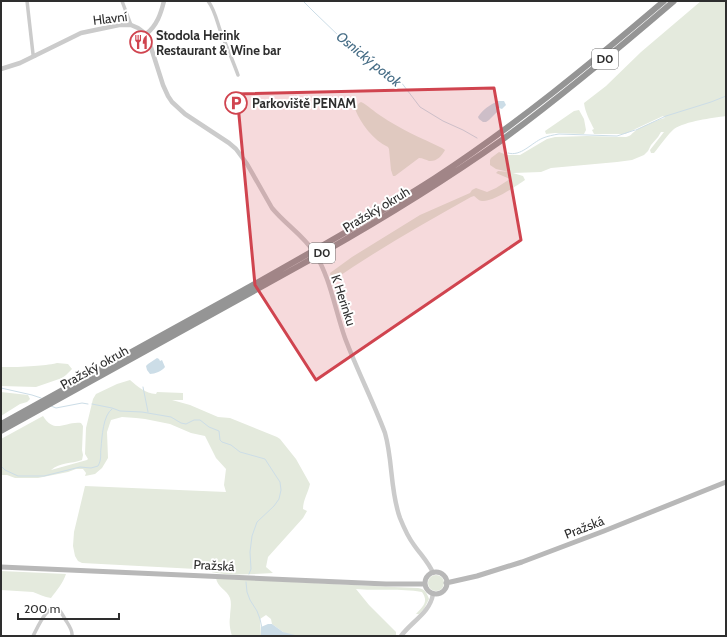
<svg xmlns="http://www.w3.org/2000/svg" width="727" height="637" font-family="Cabin,sans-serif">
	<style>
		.green { fill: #e4eadd }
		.water { fill: #ccdde7 }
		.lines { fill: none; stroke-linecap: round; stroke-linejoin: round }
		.stream { stroke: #ccdde7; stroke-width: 1 }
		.minor { stroke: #cbcbcb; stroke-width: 3.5 }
		.tertiary { stroke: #cbcbcb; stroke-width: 4.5 }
		.secondary { stroke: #b8b8b8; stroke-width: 5 }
		.motorway { stroke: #959595; stroke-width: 6 }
		.marked { fill: #d0444f; fill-opacity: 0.2; stroke: #d0444f; stroke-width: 3; stroke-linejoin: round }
		.labels { text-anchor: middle; stroke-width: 4; stroke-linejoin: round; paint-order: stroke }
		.shield { fill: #fff; stroke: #6d6d6d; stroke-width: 1 }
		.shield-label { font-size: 12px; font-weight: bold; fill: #2e2e2e }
		.street-label { font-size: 13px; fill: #2e2e2e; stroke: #fff }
		.poi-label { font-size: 13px; font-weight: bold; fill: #2e2e2e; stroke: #fff; text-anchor: start }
		.water-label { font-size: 14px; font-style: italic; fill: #466d86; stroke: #fff }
	</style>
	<rect width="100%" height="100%" fill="#fff"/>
	<path class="green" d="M701 1H726V116C712 118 686 121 674 129 669 133 659 147 654 153H651L650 150 664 132H661L658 137 651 145 648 151 644 155 632 160 617 162 551 168 541 172 513 173 523 176 525 180C516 186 493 202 482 201 479 201 477 198 474 196L471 197C424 223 379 249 335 279L333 285 330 273 352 257 420 215 470 193 472 190 476 188 487 192 496 188 510 179 496 173 498 171 509 172 496 169 490 165V160L491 158 499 152 507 155H520L547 139 555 137 587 136 626 137C631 136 631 134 634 132 638 128 659 119 665 118L663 116 631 131 625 134H594L592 130 594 129C590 121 585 112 584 103L606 86 641 52Z
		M361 102C368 105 374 112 381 116 400 129 421 138 442 148L445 150C442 156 436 162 429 161 426 160 423 158 419 158L395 176H393L391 170 389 149 388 147C373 140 361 124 355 109L359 103Z
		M579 110 584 119 586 130 584 134 555 133 546 134 545 131 574 111Z
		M57 363 68 364 72 369 66 375 62 378 36 387 1 386V367C12 367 23 367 34 366 43 365 49 365 57 363Z
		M130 380C138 387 145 393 156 394L157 392 183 393V400H172L190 405 218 417 230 418 277 437 280 439 296 459 310 484C308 493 303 500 303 509L307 511 303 518 268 557 266 567 273 573C256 574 221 577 206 570V566L203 568 196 569 82 563 78 561 75 556 73 546 74 532 85 486 226 492 224 485 226 469 216 458 205 436 191 433 170 424 145 419 136 418 122 417 111 420 107 432 108 458 102 468 95 474 85 476 86 473 83 469H76L68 472 38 478H15L7 475H1V439L43 416C55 435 65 421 81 423L83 426 82 450 83 455 82 460C71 464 60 462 51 470L87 460 88 459 85 454 86 428 93 399 96 394 117 384Z
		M1 392 28 395 30 399 27 402 20 404 1 416Z
		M1 571 66 574C63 583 57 590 51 598 44 597 39 594 33 592L1 590Z
		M428 583a8 8 0 1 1 16 0a8 8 0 1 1-16 0Z
		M216 578 394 587 418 588C425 589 427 593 429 599L424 609 419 614H416C423 606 429 602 422 592 400 588 378 591 356 589L369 605 396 632V636H331L329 635V636H299L286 634 283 632 272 624 271 619 266 615 260 619 261 636H232C230 630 229 623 230 617 230 611 232 604 230 598 227 590 217 587 216 578Z"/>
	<path class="water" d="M498 101H504L506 105 502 109 499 108 498 109 497 112 489 120 486 122H483L479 119 478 117C483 109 490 105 498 101Z
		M157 358 159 359 160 361 162 360 165 367C162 371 155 374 150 374L147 370 146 366 148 364Z
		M268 624H272L283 632 299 636H261V627Z"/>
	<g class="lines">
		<path class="stream" d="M303 1 314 12 340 37 401 82 420 107 443 121 463 130 477 138
			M636 130 666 116 711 102 726 96
			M508 153C521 157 531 143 543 138 548 136 553 135 559 134L617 136 635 130
			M143 387 148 412
			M1 388 32 395 41 398
			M92 404 112 408 120 411 142 412 171 417 181 423 186 424 194 420H200L209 427 219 431 220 440 222 442 231 445 240 452 265 459 276 476 280 482 281 490 279 499 274 506 257 522 252 536 250 552 251 569 249 574
			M51 406 56 408 82 403 88 404
			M1 466 5 470 18 476H44L80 467 91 468 98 466C102 459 100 455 101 448 102 437 103 415 112 409
			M246 582 247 592 250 600 257 611 260 619 262 628"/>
		<path class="minor" d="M27 1 33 54 35 56
			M122 1 131 25
			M208 1C215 10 217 22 221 33 227 47 233 61 238 75
			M33 636C37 629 48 602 58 609 61 611 63 616 65 619 68 624 73 630 72 636"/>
		<path class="tertiary" d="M146 34C157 26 161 13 164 1
			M1 69 20 63 81 33 119 25H131L138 28 146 34 148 38 163 85 168 96 172 102 185 114 229 143 236 149 247 164 272 208C285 224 303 235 314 252 330 276 335 310 345 338 357 370 373 401 385 433 393 461 390 491 400 518 404 528 408 537 414 545 421 555 429 563 433 573
			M401 636C412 621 430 613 433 594"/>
		<path class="secondary" d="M1 567 386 584H425
			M425 583a11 11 0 1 1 22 0a11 11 0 1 1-22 0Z
			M446 583 477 576 522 562 604 531 726 482"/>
		<path class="motorway" d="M1 424C82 379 163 335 244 290 308 254 373 218 435 178 516 125 590 64 664 1
			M1 431 299 266C369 227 437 186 502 140 562 96 618 49 674 1"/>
	</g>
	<path class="marked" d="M494 88 521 240 316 380 255 285 237 94Z"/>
	<defs>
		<g id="restaurant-ring" transform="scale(1.15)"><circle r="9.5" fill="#fff" stroke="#d0444f" stroke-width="1.5"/><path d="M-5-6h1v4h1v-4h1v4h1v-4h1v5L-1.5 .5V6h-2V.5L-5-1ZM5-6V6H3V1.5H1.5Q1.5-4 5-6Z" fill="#d0444f"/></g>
		<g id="parking-ring" transform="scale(1.15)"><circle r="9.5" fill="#fff" stroke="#d0444f" stroke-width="1.5"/><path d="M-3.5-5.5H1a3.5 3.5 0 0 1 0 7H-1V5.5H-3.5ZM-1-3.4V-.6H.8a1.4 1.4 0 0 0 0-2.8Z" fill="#d0444f"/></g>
	</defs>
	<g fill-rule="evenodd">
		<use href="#restaurant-ring" x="141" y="42"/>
		<use href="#parking-ring" x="236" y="103"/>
	</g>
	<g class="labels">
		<g class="shield">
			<rect x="592" y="49" width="26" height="20" rx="3"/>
			<rect x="309" y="243" width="26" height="20" rx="3"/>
		</g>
		<g class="shield-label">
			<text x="605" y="63">D0</text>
			<text x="322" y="257">D0</text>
		</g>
		<g class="street-label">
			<text transform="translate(110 18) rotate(-7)" y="5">Hlavní</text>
			<text transform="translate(376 209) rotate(-31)" y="5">Pražský okruh</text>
			<text transform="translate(344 300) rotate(72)" y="5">K Herinku</text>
			<text transform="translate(94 367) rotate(-29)" y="5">Pražský okruh</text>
			<text transform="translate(584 527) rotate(-21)" y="5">Pražská</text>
			<text transform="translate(214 565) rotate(3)" y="5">Pražská</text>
		</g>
		<g class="poi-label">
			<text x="156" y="40">Stodola Herink<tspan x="156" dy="15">Restaurant &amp; Wine bar</tspan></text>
			<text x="252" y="108">Parkoviště PENAM</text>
		</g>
		<g class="water-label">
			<text transform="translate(369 59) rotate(39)" y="5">Osnický potok</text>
		</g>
	</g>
	<rect width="727" height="637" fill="none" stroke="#2e2e2e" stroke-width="4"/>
	<path d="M18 613v6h101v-6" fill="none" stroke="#2e2e2e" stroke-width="2"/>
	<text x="24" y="613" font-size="12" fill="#2e2e2e" stroke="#ffffff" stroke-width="3" paint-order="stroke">200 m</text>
</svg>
